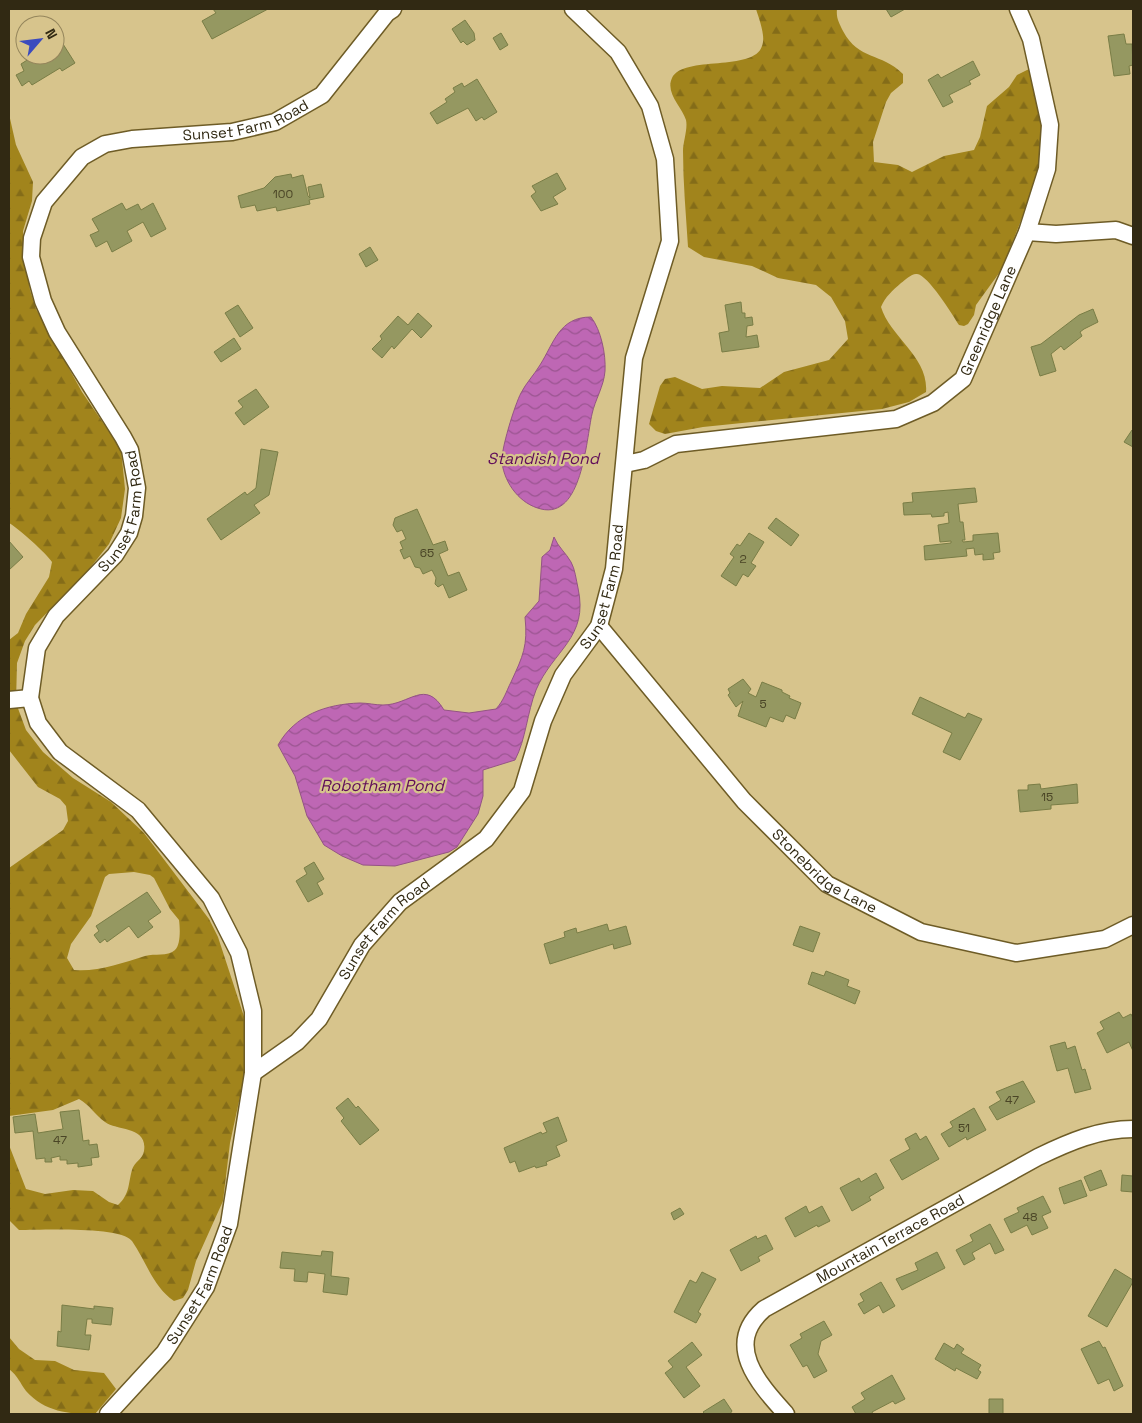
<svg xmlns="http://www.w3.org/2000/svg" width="1142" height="1423" font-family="'Space Grotesk',sans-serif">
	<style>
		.forest { fill: url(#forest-firs); fill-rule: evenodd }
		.water { fill: url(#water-waves); stroke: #945484 }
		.building { fill: #959861; stroke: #797d46 }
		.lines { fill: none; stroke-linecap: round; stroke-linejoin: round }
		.minor-casing { stroke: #6e5c26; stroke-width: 19 }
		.minor { stroke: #fff; stroke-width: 16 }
		.labels { text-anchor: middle; stroke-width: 4.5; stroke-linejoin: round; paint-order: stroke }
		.number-label { font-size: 12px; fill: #4a4526 }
		.street-label { font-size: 15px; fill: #312913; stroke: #d7c48c }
		.water-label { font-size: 16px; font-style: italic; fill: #600c5a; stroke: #d7c48c }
	</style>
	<defs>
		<pattern id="forest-firs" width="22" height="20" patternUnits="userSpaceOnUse" patternTransform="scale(1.25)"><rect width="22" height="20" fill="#a1841c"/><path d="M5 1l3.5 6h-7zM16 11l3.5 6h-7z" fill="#846c18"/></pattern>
		<pattern id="water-waves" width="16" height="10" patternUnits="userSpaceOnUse" patternTransform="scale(1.25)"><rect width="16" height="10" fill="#be67b4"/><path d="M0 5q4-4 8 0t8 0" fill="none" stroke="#9b5591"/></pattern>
	</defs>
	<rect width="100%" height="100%" fill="#d7c48c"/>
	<path class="forest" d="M756 9H837C836 18 839 23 843 31 859 61 881 52 903 74V83L891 93 886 102 873 142 874 162 898 165 912 172 944 156 974 150 980 137 987 106 1009 87 1017 75 1029 69 1041 112 1044 143 1038 177 1002 269 976 305 974 315 968 324 964 326 959 325C952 314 928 275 917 274 912 273 905 280 901 283 893 290 885 297 881 307 890 337 929 357 926 392L909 402 882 409 703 427 665 434 656 431 649 424 660 386 665 379 675 377 702 389 722 386 760 388 784 372 829 360 848 339 845 321 831 297 816 285 778 278 752 266 704 257 688 247C686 215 683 183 683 151 683 142 688 129 686 120 682 107 665 93 672 78 683 55 754 72 762 46 766 36 759 19 756 9Z
		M9 114 16 145 33 182 32 201 23 231V241L30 290 36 309 82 392 121 449 125 489 121 518 109 544 86 573 35 625 25 641 17 663 16 703 26 730 43 752 73 778 111 802 144 833 209 919 218 937 252 1041 230 1143 223 1201 196 1261 188 1290 183 1298 174 1301C153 1287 146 1261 132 1241 121 1226 40 1230 19 1230L9 1220V1145L26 1189 45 1194 73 1190 93 1191 109 1202 118 1205C130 1194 128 1184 132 1170 134 1162 143 1159 144 1151 148 1126 117 1131 105 1122 95 1115 90 1105 79 1099L53 1110 9 1116V868L63 830 68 821 66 806 60 799 38 787 9 750V640L18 633 26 614 49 577 52 562C47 554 17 527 9 523ZM134 872 150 875 154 878 170 909 179 920C180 927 181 945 175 950 167 957 155 953 145 956 122 963 98 972 74 970L67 958 71 944 91 916 105 877 109 874Z
		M9 1337 19 1349 35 1360 55 1361 74 1370 104 1373 116 1389 95 1414C68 1414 45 1412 26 1391 20 1383 18 1376 9 1369Z"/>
	<path class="water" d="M591 317C601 330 606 354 605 371 604 386 595 400 592 414 586 441 582 519 541 509 520 504 505 484 502 463 500 452 515 404 521 393 526 383 534 375 540 365 554 343 559 317 591 317Z
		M554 537C558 547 566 553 571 562 575 569 576 579 578 588 589 638 553 650 536 690 527 713 526 739 515 760L483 770V796L478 814 457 847 449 852 395 866 363 865 342 856 324 845 307 816 295 776 278 745C295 715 326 704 360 703 368 703 375 705 383 705 410 705 425 678 444 710L469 713 496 709C504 700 506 692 511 682 523 656 528 646 525 617L539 601 542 557 550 550Z"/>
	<path class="building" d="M213 9H268L212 39 202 21 216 13Z
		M886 9H905L891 17Z
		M465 20 474 33 475 40 467 45 463 41 461 43 452 29Z
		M501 33 508 45 500 50 493 38Z
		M1124 34 1126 44H1132L1133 65 1129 66 1130 74 1114 76 1108 36Z
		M63 44 75 63 62 71 60 68 32 85 29 81 22 86 16 75 24 71 21 64 35 55H55V49Z
		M973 61 980 75 969 81 971 84 949 95 953 102 943 107 928 80 938 74 941 78Z
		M477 79 497 112 484 120 482 117 476 121 468 108 437 124 430 113 447 102 445 99 455 92 453 88 462 83 464 87Z
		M557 173 566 189 553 197 558 204 541 211 531 196 536 192 532 186Z
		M291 174 292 178 303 175 308 196 310 198 308 187 321 184 324 197 309 200 310 204 277 211 276 207 257 211 255 205 241 208 238 196 264 188 275 177Z
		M122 203 126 210 138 204 141 210 153 203 166 229 151 237 143 222 127 231 132 241 112 252 107 241 96 247 90 235 99 231 92 219Z
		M370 247 378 260 366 267 359 254Z
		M741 302 742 313H745V318L752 317 753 325 747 326 746 337 757 335 759 347 722 352 719 333 729 331 725 305Z
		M238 305 253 328 240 337 225 313Z
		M1093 309 1098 322 1084 329 1080 332 1082 336 1064 350 1061 346 1051 354 1056 371 1040 376 1031 347 1041 344 1079 315Z
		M418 313 432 326 421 338 412 329 394 349 392 346 382 358 372 349 382 339 380 336 398 316 408 325Z
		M234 338 241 349 221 362 214 352Z
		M256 389 269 407 244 425 235 413 243 407 238 401Z
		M1132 430 1133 431V447L1124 442Z
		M261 449 278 452 269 495 254 505 260 513 221 540 207 519 245 492 247 495 256 488Z
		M975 488 977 502 958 504 960 522H963L965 540H962L963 542 973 541V535L998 533 1000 552 993 553 994 559 983 560V554L975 555 974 548 966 549 967 556 925 560 924 546 951 543V541L940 542 938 525 949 523 948 512 944 513V516L932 517 931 514 904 515 903 503 913 502 912 493Z
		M417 509 433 545 445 541 448 550 439 554 448 576 459 572 467 590 449 598 443 584 438 587 435 584 436 578 432 570 423 574 420 568 415 567 410 556 404 559 400 550 403 549 400 542 406 539 402 530 397 532 393 525 395 518Z
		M776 518 799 535 791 546 768 528Z
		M749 533 764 542 751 563 756 566 748 577 743 574 736 586 721 576 734 557 730 554 737 544 740 546Z
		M9 541 23 557 9 570Z
		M743 679 751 689 748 693 756 697 762 682 782 690V692L790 696 789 698 801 703 795 719 786 715 783 722 770 717 766 727 738 716 743 701 736 707 728 695 730 693 728 689Z
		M920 697 965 718 968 713 982 719 960 760 943 752 952 733 912 714Z
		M1040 784 1041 789 1077 784 1078 803 1051 805V809L1020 812 1018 790H1028V785Z
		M314 862 324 879 317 883 323 894 308 902 296 881 307 874 304 868Z
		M147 892 161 912 148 921 153 927 138 938 129 926 107 942 105 939 100 943 94 935 99 931 96 926Z
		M607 924 609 931 626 926 631 944 614 949 613 944 550 964 544 944 565 937 564 932 576 928 577 933Z
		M800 926 820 933 813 952 793 945Z
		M826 971 849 980 847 986 860 991 855 1004 808 984 812 972 824 976Z
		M1119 1012 1123 1018 1131 1014 1133 1018V1051L1129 1042 1107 1053 1097 1033 1104 1029 1100 1022Z
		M1065 1042 1067 1049 1075 1046 1082 1070 1085 1069 1091 1089 1075 1093 1068 1068 1057 1071 1050 1046Z
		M1023 1081 1035 1102 997 1120 989 1107 1001 1100 996 1092Z
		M348 1098 356 1108 358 1106 379 1130 360 1145 341 1121 344 1118 336 1108Z
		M974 1108 986 1130 967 1140 966 1137 949 1147 941 1134 953 1127 950 1122Z
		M79 1110 83 1141 89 1140V1145L97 1144 99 1157 91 1158 92 1165 78 1167V1163L67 1164V1160H60V1156L51 1158 52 1162H45V1158L36 1159 33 1131 15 1133 13 1117 35 1114 38 1133 63 1129 60 1112Z
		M558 1117 567 1141 556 1146 560 1156 546 1162 547 1165 536 1168 535 1166 519 1172 515 1161 510 1163 504 1148 541 1132 542 1134 547 1132 543 1123Z
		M916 1133 920 1140 926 1136 939 1159 902 1180 890 1160 910 1149 905 1139Z
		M1101 1170 1107 1185 1090 1191 1084 1177Z
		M876 1173 884 1188 869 1197 871 1200 852 1211 840 1188 859 1178 861 1182Z
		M1122 1175 1133 1176V1192L1121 1191Z
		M1081 1180 1087 1196 1064 1204 1059 1188Z
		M1043 1196 1051 1212 1042 1216 1048 1228 1032 1235 1027 1225 1011 1233 1004 1219 1019 1212 1017 1208Z
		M806 1206 809 1213 822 1206 830 1221 818 1227 817 1225 795 1237 785 1218Z
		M680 1208 684 1214 674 1220 671 1213Z
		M990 1224 1004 1250 995 1254 990 1243 972 1253 975 1259 964 1265 956 1250 973 1241 970 1235Z
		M766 1235 773 1249 758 1257 760 1261 741 1271 730 1250 756 1236 757 1239Z
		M322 1251 333 1252 331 1276 349 1278 347 1295 323 1292 325 1274 308 1272 307 1282 294 1281 295 1269 280 1268 282 1252 321 1256Z
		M937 1252 945 1268 902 1290 896 1279 918 1270 915 1263Z
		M1115 1269 1133 1280V1282L1107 1327 1088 1316Z
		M702 1272 716 1279 698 1312 701 1314 696 1323 674 1312 690 1280 696 1283Z
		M881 1282 895 1306 883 1313 879 1305 864 1314 858 1304 864 1301 860 1294Z
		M62 1305 94 1309V1306L113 1308 111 1325 92 1323V1319H87L85 1335H91L89 1350 57 1346 58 1331 61 1332Z
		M824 1321 832 1335 821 1341 818 1354 827 1371 814 1378 807 1365 803 1367 790 1345 802 1338 800 1334Z
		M1099 1341 1103 1348 1105 1347 1123 1386 1114 1391 1109 1379 1098 1384 1081 1349Z
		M692 1342 702 1355 686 1367 700 1386 684 1398 665 1373 673 1367 668 1361Z
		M944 1343 954 1349 957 1344 964 1349 961 1353 981 1365 978 1370 981 1372 977 1379 956 1368 955 1371 935 1359Z
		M892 1375 905 1399 895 1404 893 1401 872 1412 873 1414H856L852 1407 865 1399 861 1393Z
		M724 1399 732 1411 730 1414H705L703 1412Z
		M989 1399H1003V1414H989Z"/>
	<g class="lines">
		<g class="minor-casing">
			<g id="minor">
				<path d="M1027 232 1056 234 1116 230 1133 236"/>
				<path id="s1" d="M625 464 644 460 676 444 896 419 933 403 963 379 1027 232 1047 169 1050 125 1031 39 1018 9"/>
				<path id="s2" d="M599 626 744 801 827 884 921 932 1016 953 1105 939 1133 925"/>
				<path d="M9 700 30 698"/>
				<path id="s3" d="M253 1073 297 1042 319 1019 362 945 400 902 486 839 522 791 543 721 563 675 599 626 614 569 634 358 670 241 665 159 650 106 618 52 573 9"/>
				<path id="s4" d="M108 1414 164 1353 206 1287 229 1224 253 1073V1011L239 953 211 898 138 810 60 752 38 723 30 698 37 648 56 616 115 555 129 533 134 516 137 488 130 450 123 437 57 332 43 301 31 257 32 238 44 202 82 157 105 144 132 139 232 132 275 122 322 95 387 13 393 9"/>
				<path id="s5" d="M786 1414C759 1384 723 1345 764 1309L1038 1157C1069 1142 1099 1129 1133 1129"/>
			</g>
		</g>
		<use href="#minor" class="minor"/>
	</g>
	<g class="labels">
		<g class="number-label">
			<text x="283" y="198">100</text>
			<text x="427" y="557">65</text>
			<text x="743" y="563">2</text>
			<text x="763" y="708">5</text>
			<text x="1047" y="801">15</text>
			<text x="1012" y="1104">47</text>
			<text x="964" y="1132">51</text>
			<text x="60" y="1144">47</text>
			<text x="1030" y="1221">48</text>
		</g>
		<g class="street-label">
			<text dy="5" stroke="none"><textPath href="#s4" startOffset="1626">Sunset Farm Road</textPath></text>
			<text dy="5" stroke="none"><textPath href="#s1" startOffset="419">Greenridge Lane</textPath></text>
			<text dy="5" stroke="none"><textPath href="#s4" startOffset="1056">Sunset Farm Road</textPath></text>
			<text dy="5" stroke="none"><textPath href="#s3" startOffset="618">Sunset Farm Road</textPath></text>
			<text dy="5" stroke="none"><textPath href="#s2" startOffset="335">Stonebridge Lane</textPath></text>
			<text dy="5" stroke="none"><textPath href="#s3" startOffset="198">Sunset Farm Road</textPath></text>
			<text dy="5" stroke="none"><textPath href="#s5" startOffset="268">Mountain Terrace Road</textPath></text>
			<text dy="5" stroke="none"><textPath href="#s4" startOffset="160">Sunset Farm Road</textPath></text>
		</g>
		<g class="water-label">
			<text x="543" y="464">Standish Pond</text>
			<text x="382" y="791">Robotham Pond</text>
		</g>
	</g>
	<rect width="1142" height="1423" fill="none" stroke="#312913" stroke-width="20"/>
	<g transform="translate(40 40) rotate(62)"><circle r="24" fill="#d7c48c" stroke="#95865c"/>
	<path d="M0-4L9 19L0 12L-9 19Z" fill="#3b4bbe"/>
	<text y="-8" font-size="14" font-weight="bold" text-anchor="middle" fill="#312913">N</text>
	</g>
</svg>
